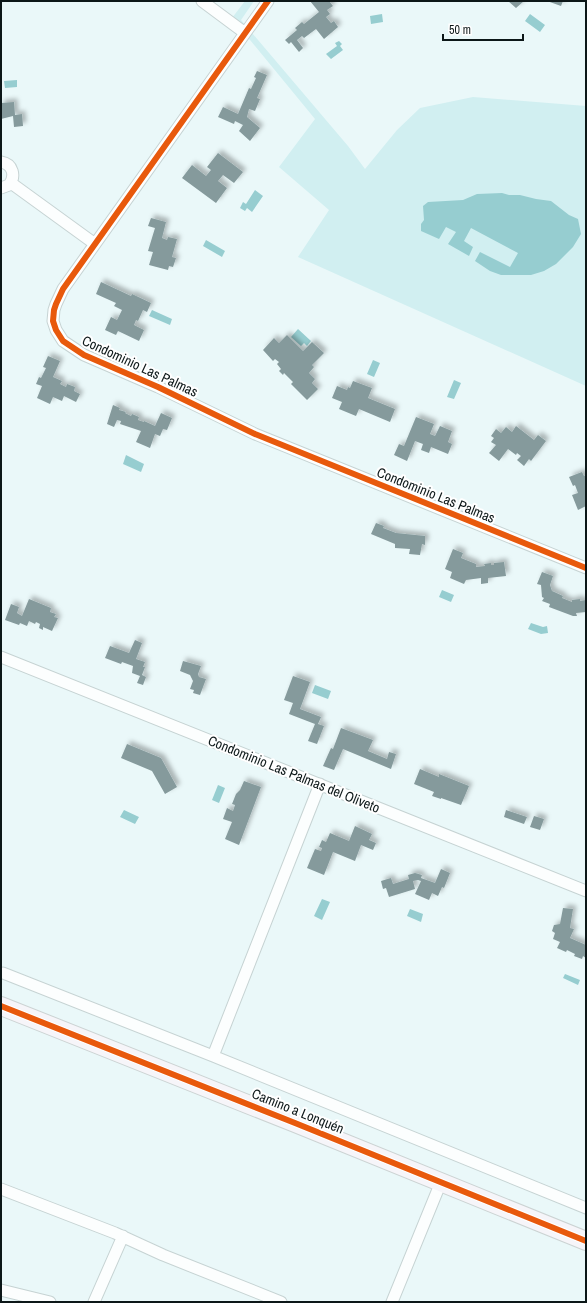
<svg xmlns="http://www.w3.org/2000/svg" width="587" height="1303" font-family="'Archivo Narrow',sans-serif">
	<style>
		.green { fill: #d1eff1 }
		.water { fill: #96cdd0 }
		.building { fill: #859a9c; filter: url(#shadow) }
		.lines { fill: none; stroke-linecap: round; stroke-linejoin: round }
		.street-casing { stroke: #c6d3d3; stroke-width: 13 }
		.primary-casing { stroke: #ccd3d3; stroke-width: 20 }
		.street { stroke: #fcfefe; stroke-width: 11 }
		.primary { stroke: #f6f5f9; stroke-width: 18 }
		.cycleway-casing { stroke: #fff; stroke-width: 8 }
		.cycleway { stroke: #e8590c; stroke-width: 6 }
		.labels { text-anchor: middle; stroke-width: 4; stroke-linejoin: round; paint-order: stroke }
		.street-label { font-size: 14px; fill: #0c1718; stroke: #fff }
	</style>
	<defs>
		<filter id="shadow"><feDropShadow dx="3.5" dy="-3.5" stdDeviation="2" flood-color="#0004"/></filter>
	</defs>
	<rect width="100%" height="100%" fill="#eaf8f9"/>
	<path class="green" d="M245 1H254L241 20 348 146 365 169 397 130 420 108 473 97 586 106V386L298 257 329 210 279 167 315 119 232 18Z"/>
	<path class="water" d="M382 14 383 22 371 24 370 16Z
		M530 14 545 25 540 32 525 21Z
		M339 41 342 44 340 46 343 50 331 59 326 54 337 46 335 43Z
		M17 80V87L5 88 4 81Z
		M255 190 263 196 252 212 247 208 245 211 240 208 243 202 246 204Z
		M502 193 509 195H520L536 199 551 201 569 215 578 219 581 234 573 247 556 264 544 271 531 275H501L490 271 475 261 480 252 510 267 518 253 471 228 464 241 473 247 469 256 448 244 456 232 446 227 439 239 421 231V224L424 220 423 206 428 202 463 200 477 194Z
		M206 240 225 251 222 257 203 246Z
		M152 310 172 319 170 325 149 316Z
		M298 329 311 341 307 346 304 343 301 346 291 337Z
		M373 360 380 363 374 377 367 374Z
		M454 380 461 383 454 399 447 397Z
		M126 455 144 464 141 472 123 464Z
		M442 590 454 595 451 602 439 597Z
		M531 623 543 627 547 626 548 633 541 634 528 629Z
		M315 685 331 691 328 699 312 693Z
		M218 785 225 788 219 803 212 800Z
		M124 810 139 817 135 824 120 817Z
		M322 899 330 902 322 920 314 916Z
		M410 909 423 914 421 922 407 916Z
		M565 974 580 980 578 985 563 978Z"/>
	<path class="building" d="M310 1H329L333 6 327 10 330 14 326 17 331 23 334 21 338 27 324 39 316 29 304 38 302 36 297 40 303 48 299 52 291 42 289 44 285 40 297 30 295 28 302 22 304 24 319 12Z
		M508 1H524L516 8Z
		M547 1H563L561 6Z
		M257 71 267 75 257 98 260 99 255 111 249 109 247 117 260 128 250 141 239 131 243 125 235 121 234 124 218 117 223 107 238 114 249 88 251 89 256 78 254 77Z
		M14 102 15 115 22 114 23 126 14 127 13 116 1 119V103Z
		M218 153 243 172 234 183 223 175 218 181 227 188 216 203 182 178 192 165 206 176 211 170 207 167Z
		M151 218 166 222 162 238 167 240 168 237 177 239 172 257 176 258 173 267 169 266 168 270 149 265 153 252 148 251 155 228 148 226Z
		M101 282 131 296 132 294 151 303 147 312 143 310 138 321 136 320 134 325 144 330 139 341 118 331 116 335 105 330 111 317 117 320 122 310 114 306 116 303 96 294Z
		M287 335 303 351 312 342 324 353 312 365 314 367 309 373 315 379 312 383 318 389 307 400 291 384 293 382 284 373 283 375 279 371 281 369 277 364 279 362 275 359 273 361 263 350 274 338 279 343Z
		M48 356 60 361 53 377 62 381 60 384 66 387 67 384 75 387 74 391 80 394 76 402 64 396 62 401 53 397 50 404 37 398 42 386 36 384 39 377 41 378 46 368 43 367Z
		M353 381 372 388 368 398 395 409 390 422 359 409 356 416 339 409 342 402 332 398 337 386 347 390 348 387 350 388Z
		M113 405 120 408 119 410 126 412 125 413 131 416 132 414 139 417 138 420 144 422V421L155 426 161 413 172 418 167 430 163 429 160 436 155 434 150 448 136 442 141 431 120 424 121 421 117 420 114 427 107 424Z
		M416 417 434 424 430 434 435 436 440 426 452 431 448 442 452 444 448 454 431 447 429 453 421 450 423 444 415 441 407 461 394 455 399 444 404 446Z
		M516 426 534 440 538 435 546 441 531 461 529 459 524 466 517 460 521 456 517 453 516 455 508 449 499 461 489 453 496 445 491 442 494 438 491 436 496 429 501 433 506 427 512 432Z
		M582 472 584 476 586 475V506L578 510 572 495 578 493 575 485 573 486 569 477Z
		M376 523 384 526 383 528 396 533 425 536V545L422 544 420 555 409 554 410 549 395 548V544L371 534Z
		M453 549 463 553 461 558 476 564V567L485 566 484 564 491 563V565H494V563L504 562 506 576 488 578V583L481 584V578L466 580 464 584 450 578 452 572 445 569Z
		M542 572 553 576 550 585 552 591 563 596 562 598 572 602V600L580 599V601L586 600V612L576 613 577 616H573L549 607 550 604 542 601 544 598 542 597 541 585 537 584Z
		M29 599 51 608 50 612 56 614 54 617 58 618 52 631 43 627V630L39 628 40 624 36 622 35 624 29 621 27 626 20 623 19 625 5 620 11 604 19 607 17 613 22 616Z
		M135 640 142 643 136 659 145 662 143 667H145L142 675 146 677 143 685 137 683 140 676 132 673 133 666 122 662 121 664 105 658 110 646 129 653Z
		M183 661 201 666 198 674 199 677 206 679 200 695 193 693 194 690 190 689 193 681 190 675 180 671Z
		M293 676 310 682 300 709 321 717 318 724 324 726 317 744 308 741 315 724 289 714 293 703 284 700Z
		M341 728 373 740 368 751 387 759 389 752 396 754 391 769 343 749 334 770 323 766 331 748 333 749Z
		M127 744 161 758 177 787 165 794 152 771 121 758Z
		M420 769 439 777V774L469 786 461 805 441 798V799L432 796 434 792 414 784Z
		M244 781 261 787 239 845 225 839 232 822 223 819 227 808 233 811 235 805 232 804 236 794 240 790Z
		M506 810 527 817 524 824 504 817Z
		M534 816 544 819 540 830 530 827Z
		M355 826 372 834 369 840 376 843 373 850 361 845 355 861 333 852 324 875 307 868 315 849 321 851 322 848 319 847 322 840 326 842 330 833 349 841Z
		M441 869 450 873 444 888 442 887 438 896 432 893 429 900 415 894 421 881 418 880 413 881 415 889 389 897 386 888 383 889 381 881 391 878 393 884 409 879 408 875 415 873 422 875 421 878 435 883Z
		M563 908 573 909 570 928 574 929 570 938 586 945V958L583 956 582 959 574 956 575 954 567 950 566 952 557 948 560 942 553 939 555 933 552 931 554 925 560 924Z"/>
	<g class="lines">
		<g class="street-casing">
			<path id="street" d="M202 1 245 33
				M268 1 63 289 56 304 54 310 53 321 56 330 63 341 84 355 158 387 255 434 586 568
				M1 162C13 164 16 176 9 185L1 188
				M11 183 95 244
				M1 657 586 891
				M3 973 213 1056 586 1208
				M213 1056 320 784
				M1 1189 115 1233 163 1255 281 1302
				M1 1290 50 1302
				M94 1302 123 1236
				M392 1302 441 1182"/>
		</g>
		<g class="primary-casing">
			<path id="primary" d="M1 1006 295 1123 586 1241"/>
		</g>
		<use href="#street" class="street"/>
		<use href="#primary" class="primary"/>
		<g class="cycleway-casing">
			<path id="cycleway" d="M268 1 63 289 56 304 54 310 53 321 56 330 63 341 84 355 158 387 255 434 586 568
				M1 1006 295 1123 586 1241"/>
		</g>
		<use href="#cycleway" class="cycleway"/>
	</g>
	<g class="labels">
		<g class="street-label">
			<text transform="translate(140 366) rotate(25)" y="5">Condominio Las Palmas</text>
			<text transform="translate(436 495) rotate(22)" y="5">Condominio Las Palmas</text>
			<text transform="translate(294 774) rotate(22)" y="5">Condominio Las Palmas del Oliveto</text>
			<text transform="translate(298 1111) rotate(22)" y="5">Camino a Lonquén</text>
		</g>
	</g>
	<rect width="587" height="1303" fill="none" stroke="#0c1718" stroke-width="4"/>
	<path d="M443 34v6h80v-6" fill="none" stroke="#0c1718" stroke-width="2"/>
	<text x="449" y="34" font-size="12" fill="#0c1718" stroke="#ffffff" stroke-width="3" paint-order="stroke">50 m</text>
</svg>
